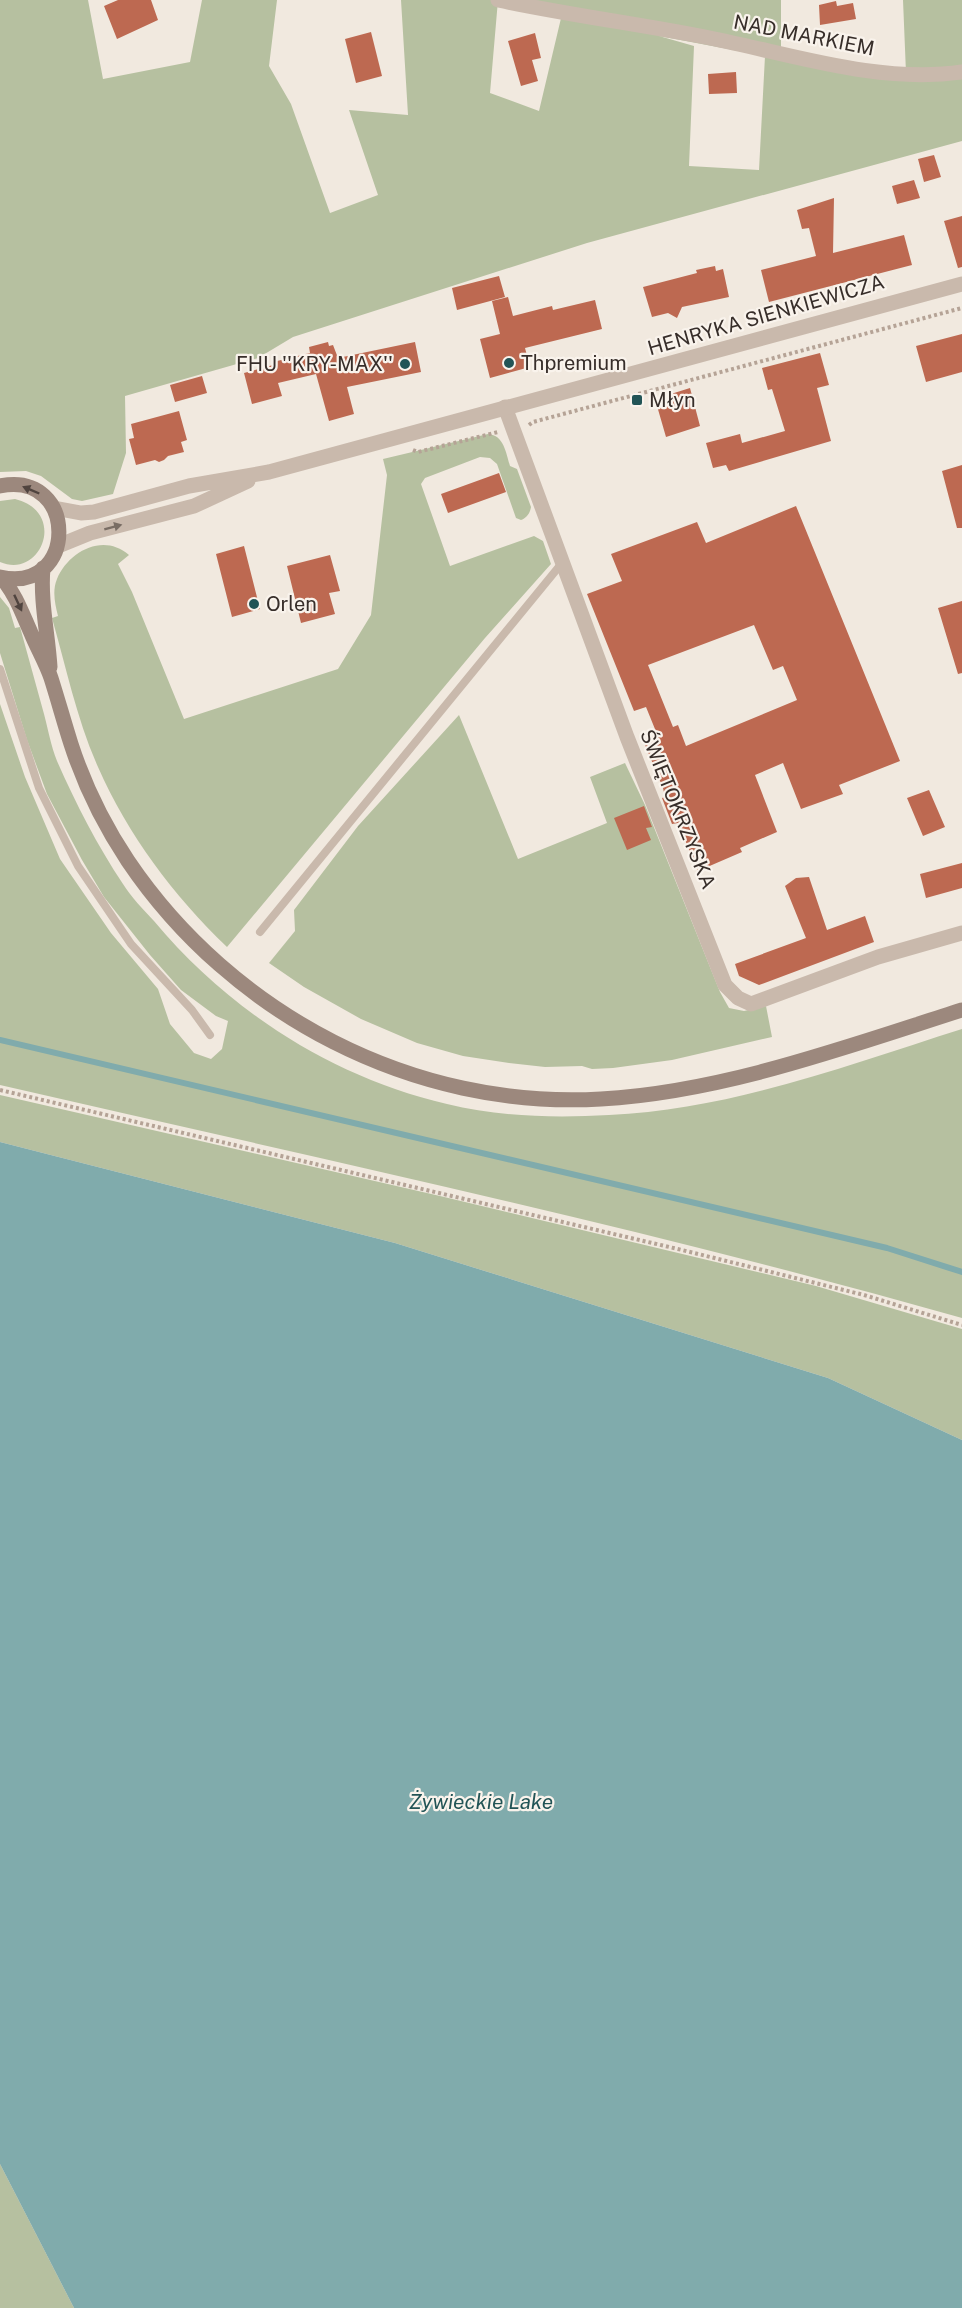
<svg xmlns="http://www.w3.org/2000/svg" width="962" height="2308" font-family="'Public Sans',sans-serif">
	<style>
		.green { fill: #b6c0a0; fill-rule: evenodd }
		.water { fill: #80abac }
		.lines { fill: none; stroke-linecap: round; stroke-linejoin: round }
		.stream { stroke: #80abac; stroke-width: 6 }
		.building { fill: #bd6951; fill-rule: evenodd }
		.path { stroke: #b5a396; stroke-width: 4; stroke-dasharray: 3 3; stroke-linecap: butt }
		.service { stroke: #c9b9ac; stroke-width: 8 }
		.minor { stroke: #c9b9ac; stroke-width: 15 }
		.tertiary { stroke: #c9b9ac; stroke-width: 15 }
		.secondary { stroke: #9c887d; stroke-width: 15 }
		.oneway { fill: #50443f }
		.oneway2 { fill: #796d64 }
		.poi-dot { fill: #225456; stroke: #f9f3ec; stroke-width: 2 }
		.labels { text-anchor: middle; stroke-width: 4.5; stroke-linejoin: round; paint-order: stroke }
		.street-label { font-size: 20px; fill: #372e2a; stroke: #f9f3ec }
		.poi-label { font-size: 20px; fill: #372e2a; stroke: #f9f3ec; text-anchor: start }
		.water-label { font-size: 21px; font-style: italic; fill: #225456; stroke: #f9f3ec }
	</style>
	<rect width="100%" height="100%" fill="#f1e9df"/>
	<path class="green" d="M0 0H88L103 79 190 62 202 0H277L269 66 291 104 330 213 378 195 349 110 408 115 401 0H781V53L906 73 903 0H962V141L587 243 293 337 258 358 125 396 126 453 113 494 82 501 72 499 41 476 26 471 0 472ZM498 0 562 14 539 111 490 93ZM659 36 765 56 759 170 689 166 694 46Z
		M488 434C504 435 506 453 510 466L517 469 531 507C530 513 527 518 521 520L516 518 497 464 490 458 480 457 425 478 421 484 450 566 534 536 543 541 551 564 485 638 227 947C173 895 128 835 98 767 77 720 66 667 52 618L58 616C55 604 52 591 57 579 68 552 103 532 129 555L118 564 132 592 184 719 338 669 371 615 387 475 383 459Z
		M15 499C68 512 41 580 0 562V501Z
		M0 597 9 608 15 628 20 627C28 656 36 685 44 714 48 729 51 746 57 761 76 804 97 845 123 884 131 897 143 909 154 921 229 1011 332 1077 447 1104 499 1117 556 1118 609 1115 730 1110 848 1065 962 1029V1318C645 1228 321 1159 0 1085V704L25 777 60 859 111 933 158 989 170 1024 194 1053 211 1059 222 1049 228 1021 216 1016 181 990 150 955 104 897 82 860 47 794 27 740 0 653Z
		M459 715 518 859 607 823 590 777 625 763 645 805 720 992 729 1008 744 1011 766 1006 772 1037 672 1060 613 1068 592 1069 582 1066 545 1067 509 1063 463 1056 417 1043 361 1019 304 987 269 963 295 931 294 910 358 826Z
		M0 1095 440 1196 816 1286 962 1329V1440L828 1378 395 1243 0 1142Z
		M0 2164 74 2308H0Z"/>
	<path class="water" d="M0 1142 395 1243 828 1378 962 1440V2308H74L0 2164Z"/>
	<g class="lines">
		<path class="stream" d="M0 1040 887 1248 962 1272"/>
	</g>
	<path class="building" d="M118 0H151L158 20 117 39 104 6Z
		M836 1 837 6 853 3 856 19 820 25 819 5Z
		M371 32 382 76 356 83 345 39Z
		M535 33 541 58 532 60 538 81 521 86 508 41Z
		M736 72 737 93 709 94 708 74Z
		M934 155 941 177 924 182 918 159Z
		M914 180 920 198 897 204 892 186Z
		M834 198 833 253 904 235 912 265 769 302 761 270 816 256 809 228 802 229 797 210Z
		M962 216V267L958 268 944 221Z
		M715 266 716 271 723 269 729 297 682 307 677 318 668 313 652 317 643 287 697 273 696 270Z
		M499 276 505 297 457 310 452 288Z
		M508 297 513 316 552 306 553 310 595 300 602 329 525 348 530 367 490 378 480 339 500 334 492 301Z
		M962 334V372L926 382 916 346Z
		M328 342 329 346 333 345 338 358 415 342 421 372 347 387 354 414 329 421 316 374 278 383 282 396 252 404 244 373 273 365V362L310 353 309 347Z
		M820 353 829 385 817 388 831 441 729 471 726 465 713 468 706 443 740 434 742 443 785 431 772 389 768 390 762 368Z
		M202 376 207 393 175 402 170 385Z
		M690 388 700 426 666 437 655 399Z
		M179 411 187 440 181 442 184 452 168 456 164 460 159 462 155 460 136 465 129 439 134 438 131 424Z
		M962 465V528H957L942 471Z
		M499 473 506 492 448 513 441 494Z
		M796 506 900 761 839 785 843 794 801 809 783 763 755 775 777 832 740 848 742 852 698 871 678 823 672 824 662 798 665 797 663 788 643 740 657 734 646 707 634 711 587 594 622 581 611 554 697 522 706 543ZM754 625 773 670 783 666 797 700 686 746 678 725 673 727 648 665Z
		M244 546 260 609 232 617 216 554Z
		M330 555 340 591 329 593 335 614 301 623 287 566Z
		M962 601V673L958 674 938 608Z
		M929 790 945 827 923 836 907 798Z
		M644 806 652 827 646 828 651 840 627 850 614 818Z
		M962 863V888L926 898 920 874Z
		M809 877 827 930 865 916 874 942 759 985 739 976 735 964 806 938 785 886 796 878Z"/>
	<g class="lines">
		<path class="path" d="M529 425 533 422 962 308
			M413 450 418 452 498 432
			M0 1090 682 1250 864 1295 962 1325"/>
		<path class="service" d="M0 669 39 788 78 866 131 944 192 1010 210 1035
			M260 932 562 563"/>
		<path class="minor" d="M498 0C568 15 639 24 710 38 791 54 878 84 962 72
			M505 407 627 737 725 985 738 998 751 1004 878 957 962 933"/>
		<path class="tertiary" d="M54 508 81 513 94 512 189 486 269 472 962 284
			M58 546 90 533 194 506 248 481"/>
		<path class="secondary" d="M0 486C79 470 78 595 0 577
			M43 568C40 601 48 634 50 667
			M2 578C16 595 22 613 31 633 37 648 46 663 51 678 58 700 64 722 71 744 84 784 104 825 128 861 232 1015 414 1110 601 1099 723 1092 846 1047 962 1010"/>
	</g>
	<defs><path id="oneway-solid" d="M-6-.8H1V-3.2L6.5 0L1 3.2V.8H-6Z" transform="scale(1.5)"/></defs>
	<g class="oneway">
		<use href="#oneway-solid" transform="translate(31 490) rotate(-157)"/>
		<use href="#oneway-solid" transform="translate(18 603) rotate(65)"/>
	</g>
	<use class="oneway2" href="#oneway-solid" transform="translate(113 527) rotate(-15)"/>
	<g class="poi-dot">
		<circle cx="509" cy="363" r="6"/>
		<circle cx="405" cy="364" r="6"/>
		<rect x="631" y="394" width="12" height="12" rx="3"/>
		<circle cx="254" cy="604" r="6"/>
	</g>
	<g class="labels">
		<g class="street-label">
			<text transform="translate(804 35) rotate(11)" y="7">NAD MARKIEM</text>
			<text transform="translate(766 315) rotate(-16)" y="7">HENRYKA SIENKIEWICZA</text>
			<text transform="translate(678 809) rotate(68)" y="7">ŚWIĘTOKRZYSKA</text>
		</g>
		<g class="poi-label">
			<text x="521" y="370">Thpremium</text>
			<text x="393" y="371" text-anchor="end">FHU ''KRY-MAX''</text>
			<text x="649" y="407">Młyn</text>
			<text x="266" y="611">Orlen</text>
		</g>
		<g class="water-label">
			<text x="481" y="1809">Żywieckie Lake</text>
		</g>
	</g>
</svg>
